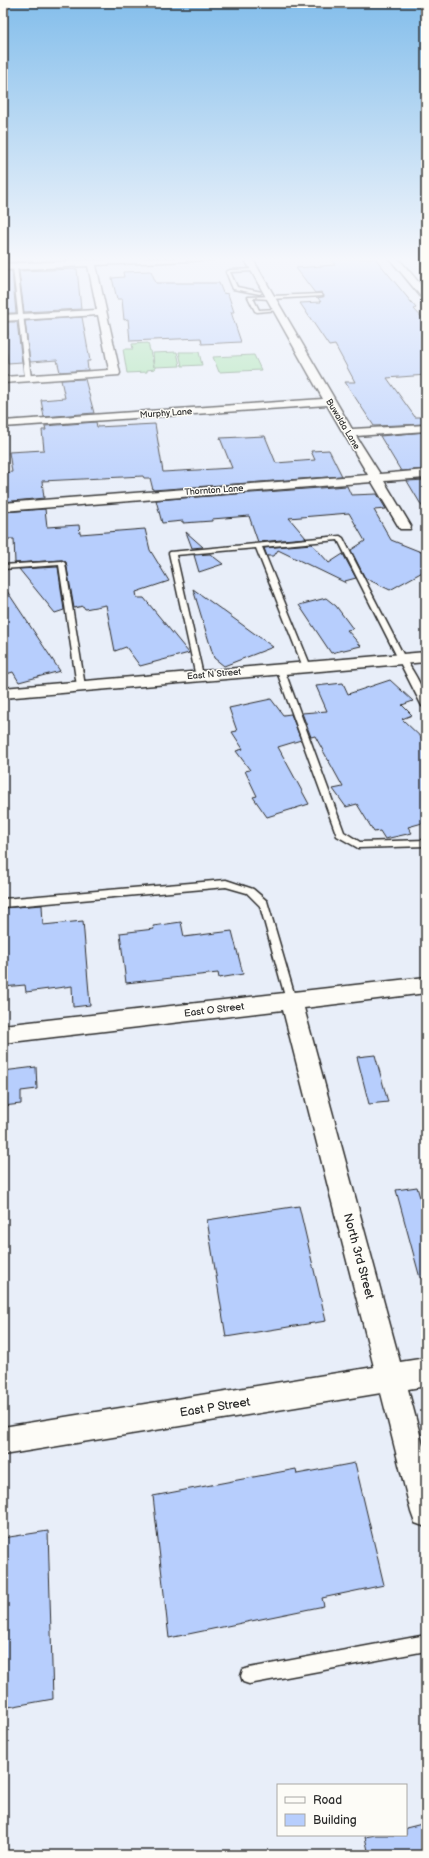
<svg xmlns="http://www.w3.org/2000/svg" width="429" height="1858" font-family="'Balsamiq Sans',sans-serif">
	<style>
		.green { fill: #a3e2ab; stroke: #67866b }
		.building { fill: #b7cefd; stroke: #2b2b2b }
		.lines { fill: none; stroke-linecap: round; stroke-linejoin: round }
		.service-casing { stroke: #2b2b2b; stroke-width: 3 }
		.minor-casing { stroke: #2b2b2b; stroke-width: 3 }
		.service { fill: #fdfcf7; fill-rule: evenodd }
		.minor { fill: #fdfcf7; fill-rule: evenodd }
		.labels { text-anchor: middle; stroke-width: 3; stroke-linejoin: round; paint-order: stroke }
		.far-street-label { font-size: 9px; fill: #2b2b2b; stroke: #fdfcf7 }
		.street-label { font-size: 10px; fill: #2b2b2b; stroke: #fdfcf7 }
		.near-street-label { font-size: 12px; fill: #2b2b2b; stroke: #fdfcf7 }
	</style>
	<rect width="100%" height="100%" fill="#e8eef9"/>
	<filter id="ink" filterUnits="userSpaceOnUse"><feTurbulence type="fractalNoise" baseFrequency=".025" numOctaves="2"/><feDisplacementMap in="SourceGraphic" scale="8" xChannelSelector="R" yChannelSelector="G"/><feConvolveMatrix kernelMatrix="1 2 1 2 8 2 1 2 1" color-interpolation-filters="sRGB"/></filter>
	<g filter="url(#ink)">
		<path class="green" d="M148 343 154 367 153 353 177 352 180 366 155 367V369L147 370V372L127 373 123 349H133L132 344Z
			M179 352H199L202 365 182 366Z
			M254 355 261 370 219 372 213 357Z"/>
		<path class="building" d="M3 258H29L33 261 3 262Z
			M375 258 416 308 414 309 426 322V375L387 378 415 417H426V424L374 426 345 382H355L335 345 329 346 300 303 321 302 318 298 324 296 321 292 315 293 296 268 335 265 331 260Z
			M77 269 81 309 24 312 19 271Z
			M3 271H12L16 313H7L6 297H3Z
			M151 271 156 283H219L223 293 228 294 234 312H231L241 342 202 344 201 338 130 341 128 319 124 320 122 299H117L112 278 124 277 123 272Z
			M82 317 90 361H87L88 370 60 372 57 360 30 362 25 321Z
			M7 322H17L22 362 8 363 5 336 8 335Z
			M85 379 94 413 44 417 41 400 65 398 61 380Z
			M96 422 97 427 155 424 163 472 232 468 220 438 265 436 276 463 315 460 311 451 329 450 342 476 153 490 150 478H144L143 476 42 481 44 498 3 502V473L12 472 9 452 44 450 42 430H46L45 426Z
			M426 432V469L401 471 380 436Z
			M426 480V513L407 481Z
			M347 486 351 495 377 494 386 509 374 510 391 540 426 554V570L390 590 365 578 351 550 365 541 349 513 289 518 306 538 258 542 249 516 212 519V521L183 523V521L162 523 156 500Z
			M45 509 47 527 79 525 80 534 145 529 150 550 169 581 136 592 137 598H144L189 653 140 666 126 647 115 651 106 605 85 609 83 606 74 608 66 562 62 560 15 563 14 539H3V512Z
			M186 532 203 547 192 548Z
			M312 544 329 563 343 554 356 578 345 581 346 583 278 550 274 556H267L264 548Z
			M210 554 223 564 199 572 194 555Z
			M58 567 64 610 55 613 19 569Z
			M3 585 60 671 19 682 13 672 3 675Z
			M193 589 273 647 224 666 214 658Z
			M326 598 336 606 353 629 347 630 361 646 331 653 299 605Z
			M390 680 413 701 402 705 412 715 402 719 426 742V822L408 827 412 833 385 839 380 831 374 832 357 804 346 807 333 789 343 787 315 736 311 737 302 713 327 711 316 686 343 683 348 694Z
			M271 699 283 715 291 714 301 740 278 747 309 804 267 817 253 797 257 796 245 771 250 770 236 751 243 749 232 732 237 731 229 708Z
			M42 905 43 925 83 921 90 1005 73 1007 72 986 26 992 25 985 3 987V908Z
			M181 922 184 937 232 931 243 974 219 978 218 973 126 983 120 933 154 929 153 926Z
			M375 1055 388 1102 369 1104 357 1057Z
			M36 1067 37 1089 21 1091V1104L3 1106V1071Z
			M417 1187 426 1218V1277L420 1278 396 1190Z
			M299 1206 326 1321 226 1337 207 1220Z
			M355 1463 384 1585 322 1598 324 1606 169 1638 153 1496 296 1469 297 1474Z
			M48 1531 53 1699 3 1708V1538Z
			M426 1823V1855H369L365 1837 375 1835H406V1828Z"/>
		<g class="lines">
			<g class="service-casing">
				<path id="service" d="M66 258H71L78 264 75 265Z
					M415 258H421L426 261V264Z
					M15 266 17 267 31 378 28 380 25 378 13 267Z
					M255 269 254 271 230 272 237 287 262 292 260 294 233 289 226 272 230 270Z
					M321 294 323 296 270 299 253 298 259 310 277 309 279 310 257 312 255 311 248 297Z
					M340 536 343 538 406 660C415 675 426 690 426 708L422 706 338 540 262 547 311 667 307 669 303 667 256 548 176 555 203 675 199 677H196L169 553 170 552Z
					M62 561 65 563 85 686 81 688 77 686 59 565 3 569V565Z
					M277 667H280L284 669 344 832 360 842 426 840V846L358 848 337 836 276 669Z
					M226 880 253 889 267 901 296 1000 295 1003H287L286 1000 260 906 247 893 226 887 3 907V899Z
					M426 1635V1651L249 1684 243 1682 241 1676 243 1670 249 1668Z"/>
			</g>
			<g class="minor-casing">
				<path id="minor" d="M148 258H215L211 260 96 265 120 373 119 375 3 383V377L109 370 98 315 3 321V315L97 310 88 266 3 270V264Z
					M244 258H252L352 429 426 425V431L356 436 380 474 426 470V478L384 481 411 526 410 529H400L372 482 3 511V503L368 475 327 405 3 427V421L323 399Z
					M389 258H398L426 291V300L423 299Z
					M426 652V662L3 698V688Z
					M426 977V993L304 1008 400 1362 426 1358V1386L408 1389 426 1457V1527L415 1523 411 1512 381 1393 3 1455V1427L374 1367 283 1010 3 1043V1025Z"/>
			</g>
			<use href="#service" class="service"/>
			<use href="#minor" class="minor"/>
		</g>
	</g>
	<linearGradient id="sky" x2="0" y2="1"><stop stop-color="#84beeb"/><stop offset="0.5" stop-color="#f5f7fc"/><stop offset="1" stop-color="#f5f7fc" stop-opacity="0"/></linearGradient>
	<rect width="429" height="518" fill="url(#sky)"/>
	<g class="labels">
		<g class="far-street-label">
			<text transform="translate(166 413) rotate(-4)" y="3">Murphy Lane</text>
			<text transform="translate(343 424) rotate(59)" y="3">Buwalda Lane</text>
			<text transform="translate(214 490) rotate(-4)" y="3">Thornton Lane</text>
			<text transform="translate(214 674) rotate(-5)" y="3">East N Street</text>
		</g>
		<g class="street-label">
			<text transform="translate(214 1009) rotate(-7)" y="4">East O Street</text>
		</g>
		<g class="near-street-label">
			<text transform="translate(359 1256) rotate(75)" y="4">North 3rd Street</text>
			<text transform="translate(215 1407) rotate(-9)" y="4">East P Street</text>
		</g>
	</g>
	<rect width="429" height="1858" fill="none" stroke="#fdfcf7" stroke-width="16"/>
	<rect x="8" y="8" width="413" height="1842" fill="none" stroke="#2b2b2b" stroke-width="1.5" filter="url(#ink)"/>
	<rect x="277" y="1784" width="130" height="52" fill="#fdfcf7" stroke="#a9a8a5"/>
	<rect x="285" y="1797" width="20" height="6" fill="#fdfcf7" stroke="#a9a8a5"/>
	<text x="313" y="1804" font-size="12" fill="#2b2b2b">Road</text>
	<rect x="285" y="1814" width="20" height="12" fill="#b7cefd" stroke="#a9a8a5"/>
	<text x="313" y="1824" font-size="12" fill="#2b2b2b">Building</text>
</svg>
